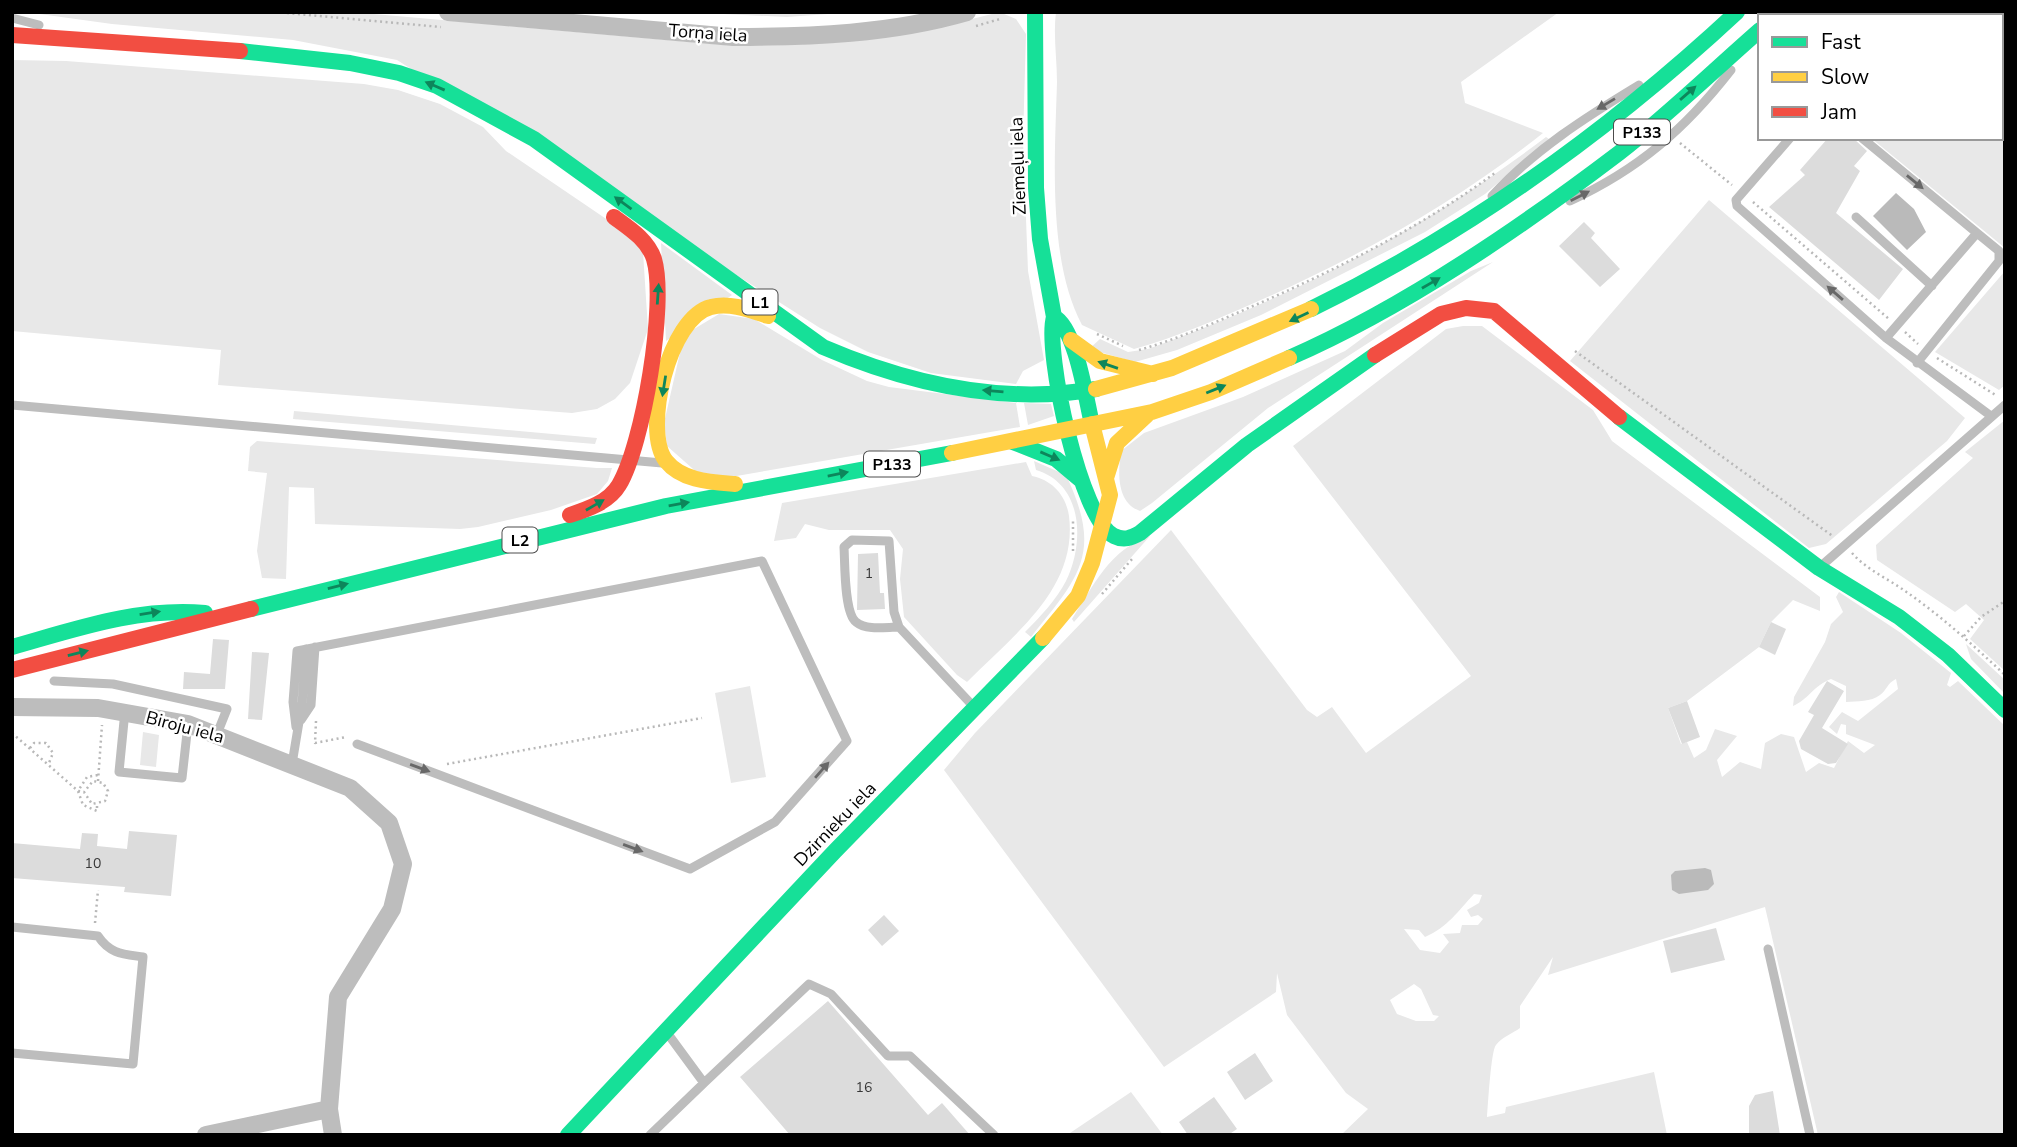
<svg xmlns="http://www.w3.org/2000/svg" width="2017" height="1147" font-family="'Nunito Sans',sans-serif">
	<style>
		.green { fill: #e8e8e8; fill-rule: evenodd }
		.water { fill: #bababa }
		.building { fill: #dcdcdc }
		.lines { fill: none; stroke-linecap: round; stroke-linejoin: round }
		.path { stroke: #b8b8b8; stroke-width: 2.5; stroke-dasharray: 2 3.5; stroke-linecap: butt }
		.lane { stroke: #bdbdbd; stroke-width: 9 }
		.street { stroke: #bdbdbd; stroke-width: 18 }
		.fast { stroke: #16e098; stroke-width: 16 }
		.slow { stroke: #ffcf43; stroke-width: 16 }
		.jam { stroke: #f24e42; stroke-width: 16 }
		.oneway { fill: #0d865b }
		.oneway2 { fill: #686868 }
		.labels { text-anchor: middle; stroke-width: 5; stroke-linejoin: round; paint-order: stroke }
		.number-label { font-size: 14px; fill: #373737 }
		.shield { fill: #fff; stroke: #4c4c4c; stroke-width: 2 }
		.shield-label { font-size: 16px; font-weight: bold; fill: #000 }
		.street-label { font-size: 18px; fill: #000; stroke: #fff }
	</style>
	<rect width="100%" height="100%" fill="#fff"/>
	<path class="green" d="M25 12H351L735 46C827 46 902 37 992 14H1004L1016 19 1026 34 1023 140 1028 271 1044 360 1023 371 1016 384 931 373 868 352 820 328 397 60 293 40 112 24Z
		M682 12H855L787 17Z
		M1056 12H1559L1461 82 1465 103 1543 133C1455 203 1357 258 1254 303 1215 320 1175 338 1134 349L1082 325C1047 259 1055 155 1057 82 1057 59 1053 35 1056 12Z
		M1844 12H2005V248L1871 138H2001V16H1842Z
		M12 60 66 61 364 84 398 90 440 104 483 127 506 151 621 229 643 252 648 329 630 383 615 399 597 409 572 413 218 385 221 350 12 331Z
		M1546 137 1549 139 1485 194 1425 232 1261 315 1177 350 1135 362 1089 349 1100 339 1128 352 1148 349C1294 296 1422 231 1546 137Z
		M1709 200 1965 418 1947 441 1826 544 1809 548 1570 361Z
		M661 243 732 295 666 341Z
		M1493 262 1268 408 1152 503 1140 511C1116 502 1118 472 1121 451L1144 433 1243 397 1345 351 1383 323 1471 271Z
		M2005 271V385L1999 390 1935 352Z
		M719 314 754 319 822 360 867 381 889 387 1016 403 1020 427 725 478 701 476 667 446 664 423 684 335Z
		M1463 326H1482L1593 410 1612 441 1820 597V611L1793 600 1771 622 1759 647 1687 701 1668 708 1681 744 1687 742 1694 758 1706 750 1715 729 1737 736 1717 760 1722 777 1740 762 1761 769 1765 743 1781 734 1794 737 1806 772 1819 763 1834 768 1848 741 1864 753 1875 745 1846 734V725L1841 724 1837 734 1829 727 1842 712 1858 721 1898 689 1896 679C1887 683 1887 690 1880 695 1871 702 1857 701 1846 702V686L1831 679C1814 685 1808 700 1793 706L1794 697 1825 642 1831 624 1843 612 1836 597 1839 592 1901 633 1951 673 1947 685 1950 687 1958 681 2005 726V1135H1818L1765 907 1548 975 1553 957 1520 1006V1028C1513 1033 1501 1038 1496 1045 1491 1050 1488 1105 1487 1117L1505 1113 1506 1107 1654 1072 1667 1135H1341L1368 1109 1346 1093 1287 1015 1277 973 1276 992 1164 1067 944 770 975 733 1171 530 1307 710 1317 717 1332 707 1366 753 1471 676 1293 446 1446 329ZM1474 894 1482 895 1479 903 1467 910 1471 917 1478 915 1483 919 1478 925H1462L1460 933 1443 934 1449 942 1440 953 1420 950 1404 929 1419 930 1425 937C1448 927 1458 911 1474 894ZM1414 984 1421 989 1433 1015 1439 1016 1434 1021H1416L1397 1014 1390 1000Z
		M1024 403 1051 404 1054 416 1028 425Z
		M294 411 597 438 595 444 293 419Z
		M2005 420V671L1970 639 1984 620 1966 604 1955 612 1877 560 1876 545 1973 458 1965 452Z
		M257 441 597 468H612L608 481 597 494 551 510 478 527 460 529 315 524 314 488 289 487 286 579 262 578 257 551 267 473 248 471 250 447Z
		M1034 461 1066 475C1103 553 1080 576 1031 637L1025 632C1041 616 1056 600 1066 581 1085 542 1083 484 1036 470Z
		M1026 462 1032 476C1052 480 1066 495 1069 516 1078 589 1014 634 967 682L957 675 904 617 900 579 903 549 890 530H829L805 524 796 538 774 541 782 503Z
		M1150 536 1074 622 1072 619C1094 585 1109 550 1150 536Z
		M1966 644 2005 680V694L1971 659Z
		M750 686 766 777 731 783 715 693Z
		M143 732 159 735 156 767 140 765Z
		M1131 1092 1163 1135H1067Z"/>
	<path class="water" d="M1896 193 1914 209 1926 232 1907 250 1873 216Z
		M1705 868 1711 870 1714 884 1708 890 1679 894 1672 890 1671 875 1675 871Z"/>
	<path class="building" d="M1828 138H1853L1867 151 1854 166 1860 171 1836 213 1903 269 1879 300 1769 207 1805 175 1800 170Z
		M1584 222 1595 233 1591 238 1620 269 1600 287 1559 246Z
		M878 553 880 593H884L885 609 857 610 858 554Z
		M1771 622 1786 629 1775 655 1759 647Z
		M213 639 229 640 225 689H183L184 672 210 674Z
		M252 652 269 653 262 720 248 719Z
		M1827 681 1844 691 1822 728 1848 744 1836 763 1828 764 1801 749 1799 741 1814 715 1808 712Z
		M1687 701 1700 737 1682 744 1668 708Z
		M129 831 177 835 171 896 124 892 125 887 12 878V843L80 849 82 833 98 834 97 846 127 849Z
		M884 915 899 931 882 946 868 930Z
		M1716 928 1725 960 1671 973 1663 941Z
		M828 1001 928 1115 942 1103 970 1135H790L740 1077Z
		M1255 1053 1273 1081 1245 1100 1227 1072Z
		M1773 1091 1780 1135H1749V1106L1755 1095Z
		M1214 1097 1237 1129 1228 1135H1188L1179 1122Z"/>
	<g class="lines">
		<path class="path" d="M276 12 441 27
			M976 26 1000 19
			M1680 143 1732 185
			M1753 202 1889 319
			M1905 332 1918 344
			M1097 334 1123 346
			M1139 350C1178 339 1216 322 1253 306 1338 269 1421 227 1495 173
			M1575 351 1834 537
			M1937 358 1997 396
			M1073 551V520
			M1852 553C1867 570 1887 578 1905 591 1940 615 1973 645 2005 675
			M1102 594 1132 559
			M1964 636 1981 617 2005 601
			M316 721 315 743 346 737
			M12 733 78 791 84 792 92 804 105 801 108 791 103 783 93 781 84 792
			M30 748 34 743H46L53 753 49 763
			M447 764 702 718
			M98 781 102 725
			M97 806V811L83 805 78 791 87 777 98 775
			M95 923 98 890"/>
		<path class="lane" d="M12 18 39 25
			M1790 138 1736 200 1737 206 1886 338
			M1862 138 1977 233
			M1492 196C1534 150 1586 117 1639 85
			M1570 201C1639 169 1685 129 1731 70
			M1856 217 1932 286
			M1917 363 1999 261V251L1977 233 1886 338 1991 416
			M12 405 662 463
			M1820 567 2005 405
			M899 627C886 627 867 631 856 622 844 613 845 563 844 547L852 540 889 541 894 612 899 627 973 706
			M54 681 113 684 227 709 217 734
			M125 711 119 772 182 778 188 724
			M301 720 311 705 315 647
			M296 727 293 702 297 651 762 561 847 741 775 822 690 869 357 744
			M292 764 302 704 306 649
			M12 927 98 936C110 954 123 954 143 957L133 1064 12 1053
			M1768 949 1810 1135
			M668 1034 704 1083 809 984 831 994 888 1056H910L994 1135
			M650 1135 704 1083"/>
		<path class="street" d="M448 12 733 37C811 37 891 34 967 12
			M12 707 98 708 188 724 350 788 389 823 403 864 392 909 338 997 329 1109 333 1135
			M206 1135 329 1109"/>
		<path class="fast" d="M1035 12 1036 188 1040 239 1054 317C1044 351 1081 521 1114 536 1124 541 1131 538 1140 533L1247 445 1375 355
			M1775 16 1778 12
			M240 51 350 63 399 73 437 86 534 139 823 347C909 384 1002 405 1096 389
			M1311 309C1469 232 1608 132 1737 12
			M1054 317C1076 328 1086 400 1092 424
			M1289 358C1404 308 1519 229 1619 153 1668 115 1713 71 1760 30
			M1619 417 1819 568 1899 617 1948 655 2005 710
			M1013 442 1056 459 1081 480
			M251 609 666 506 952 453
			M12 647C76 629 138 607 205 613
			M568 1135 835 851 1043 638"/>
		<path class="slow" d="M1071 340 1100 361 1153 374
			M1096 389 1172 368 1311 309
			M952 453 1152 412 1211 392 1289 358
			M1106 478 1117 443 1147 415
			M735 484C711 482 682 481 666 461 642 430 669 317 711 307 730 302 750 310 768 316
			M1043 638 1078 596 1092 563 1110 495 1092 424"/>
		<path class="jam" d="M12 35 240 51
			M1375 355 1441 314 1466 308 1494 311 1619 417
			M570 515C588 509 609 502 619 485 643 445 667 303 654 259 648 240 629 228 614 217
			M12 670 251 609"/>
	</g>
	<defs><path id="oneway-solid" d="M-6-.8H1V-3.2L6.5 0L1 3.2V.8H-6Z" transform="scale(1.75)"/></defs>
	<g class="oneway">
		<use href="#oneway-solid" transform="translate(435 86) rotate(-157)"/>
		<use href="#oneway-solid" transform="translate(1688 93) rotate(-41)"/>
		<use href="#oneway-solid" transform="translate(623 203) rotate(-144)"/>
		<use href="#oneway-solid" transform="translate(1431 283) rotate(-30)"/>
		<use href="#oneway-solid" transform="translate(658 294) rotate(-86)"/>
		<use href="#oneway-solid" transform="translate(1299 317) rotate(155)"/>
		<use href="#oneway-solid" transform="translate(1108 365) rotate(-161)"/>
		<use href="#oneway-solid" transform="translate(664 386) rotate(99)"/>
		<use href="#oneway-solid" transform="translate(1216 389) rotate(-22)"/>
		<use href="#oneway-solid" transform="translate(993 391) rotate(-175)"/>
		<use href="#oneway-solid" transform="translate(1050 456) rotate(23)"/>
		<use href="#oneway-solid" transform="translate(838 474) rotate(-11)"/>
		<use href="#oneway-solid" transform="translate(679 504) rotate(-10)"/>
		<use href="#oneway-solid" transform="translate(595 505) rotate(-30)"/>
		<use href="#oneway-solid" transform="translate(338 586) rotate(-14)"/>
		<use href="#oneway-solid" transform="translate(150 613) rotate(-9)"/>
		<use href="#oneway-solid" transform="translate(78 653) rotate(-14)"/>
	</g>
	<g class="oneway2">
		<use href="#oneway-solid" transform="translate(1606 104) rotate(149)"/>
		<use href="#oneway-solid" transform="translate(1915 182) rotate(39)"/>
		<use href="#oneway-solid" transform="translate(1580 196) rotate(-27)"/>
		<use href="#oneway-solid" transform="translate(1835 293) rotate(-139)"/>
		<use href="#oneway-solid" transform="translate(420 768) rotate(20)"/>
		<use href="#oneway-solid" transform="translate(822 770) rotate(-49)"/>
		<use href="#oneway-solid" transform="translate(633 848) rotate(20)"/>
	</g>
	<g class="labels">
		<g class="number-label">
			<text x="869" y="578">1</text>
			<text x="93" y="868">10</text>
			<text x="864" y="1092">16</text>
		</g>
		<g class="shield">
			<rect x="1614" y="119.5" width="56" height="25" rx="5"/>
			<rect x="742.5" y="289.5" width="35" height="25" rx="5"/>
			<rect x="864" y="451.5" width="56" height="25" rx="5"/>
			<rect x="502.5" y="527.5" width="35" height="25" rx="5"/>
		</g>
		<g class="shield-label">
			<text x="1642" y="138">P133</text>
			<text x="760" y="308">L1</text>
			<text x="892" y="470">P133</text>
			<text x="520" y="546">L2</text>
		</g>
		<g class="street-label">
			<text transform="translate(708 33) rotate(4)" y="6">Torņa iela</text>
			<text transform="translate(1018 166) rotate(-92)" y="6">Ziemeļu iela</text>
			<text transform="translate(185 727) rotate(15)" y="6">Biroju iela</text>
			<text transform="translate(835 824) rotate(-46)" y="6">Dzirnieku iela</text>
		</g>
	</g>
	<rect width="2017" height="1147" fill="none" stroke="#000000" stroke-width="28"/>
	<rect x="1758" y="14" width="245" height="126" fill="#ffffff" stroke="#999999" stroke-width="2"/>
	<rect x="1772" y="37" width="35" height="10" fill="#16e098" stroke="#999999" stroke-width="2"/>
	<text x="1821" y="49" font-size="21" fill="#000000">Fast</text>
	<rect x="1772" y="72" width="35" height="10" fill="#ffcf43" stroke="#999999" stroke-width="2"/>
	<text x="1821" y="84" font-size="21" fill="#000000">Slow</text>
	<rect x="1772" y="107" width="35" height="10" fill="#f24e42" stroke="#999999" stroke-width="2"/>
	<text x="1821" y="119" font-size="21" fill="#000000">Jam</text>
</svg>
